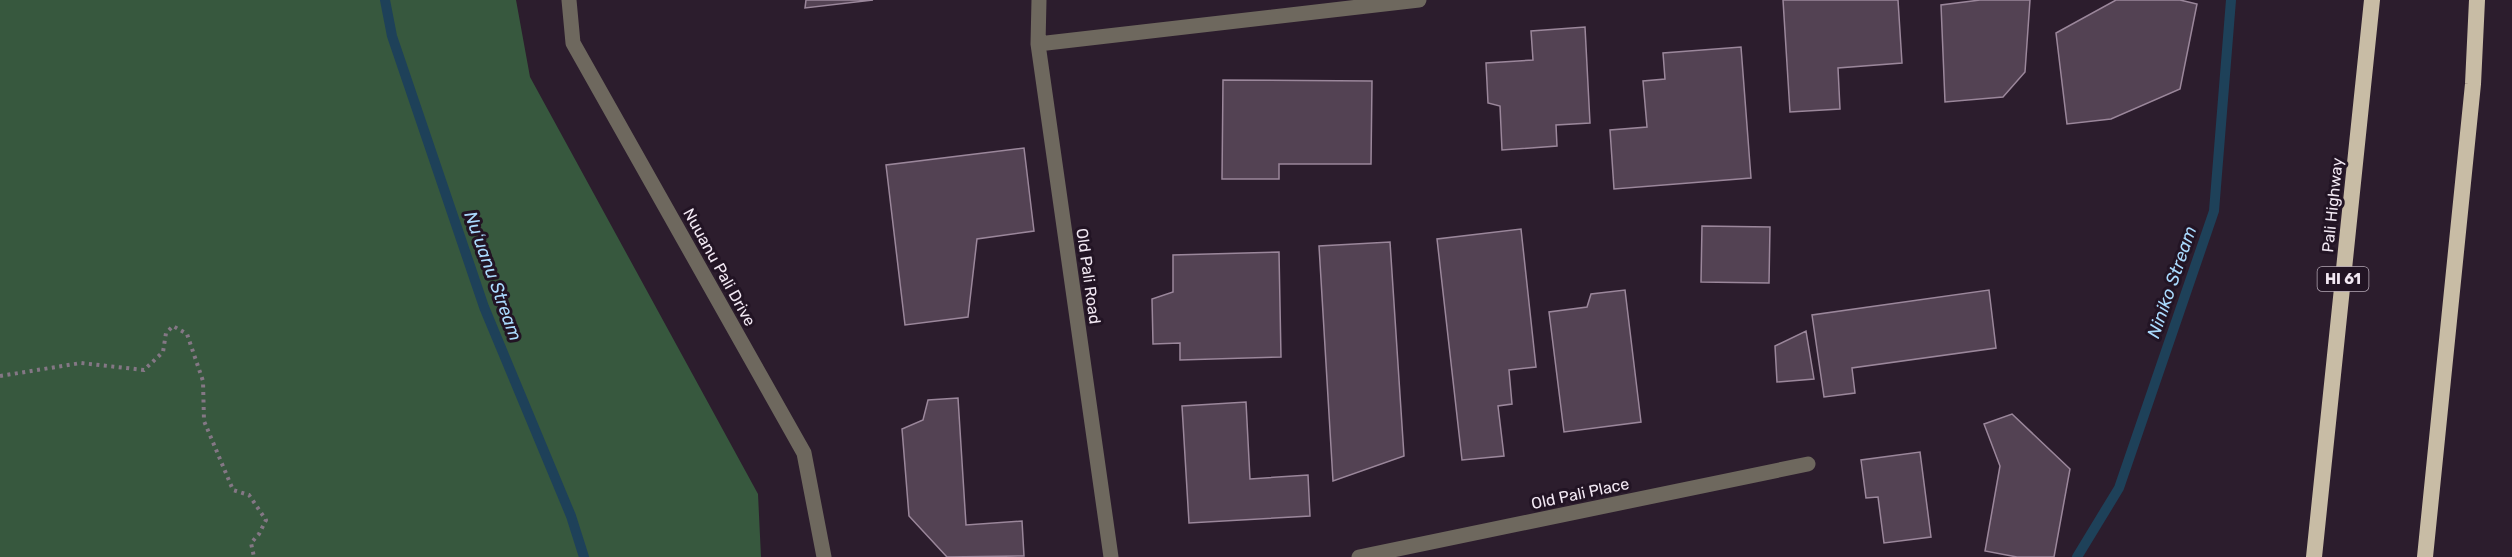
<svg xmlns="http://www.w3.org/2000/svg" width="2512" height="557" font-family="Rubik,sans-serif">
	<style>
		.forest { fill: #37583e }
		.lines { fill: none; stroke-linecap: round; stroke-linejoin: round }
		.stream { stroke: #1e4159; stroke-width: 10 }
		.building { fill: #534253; stroke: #9b879b; stroke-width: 1.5 }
		.path { stroke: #847785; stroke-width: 4; stroke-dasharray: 3 4.5; stroke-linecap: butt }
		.minor { stroke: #6e685e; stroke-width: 15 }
		.tertiary { stroke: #6e685e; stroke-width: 15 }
		.trunk { stroke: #c8bca5; stroke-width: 16 }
		.labels { text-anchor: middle; stroke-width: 6; stroke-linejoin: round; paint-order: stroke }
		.shield { fill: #221424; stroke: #b4a8b5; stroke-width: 1.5 }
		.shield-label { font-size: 15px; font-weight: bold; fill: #f2e8f3 }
		.street-label { font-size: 16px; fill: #f2e8f3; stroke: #221424 }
		.water-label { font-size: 18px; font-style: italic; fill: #aadafe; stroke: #221424 }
	</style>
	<rect width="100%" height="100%" fill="#2c1d2d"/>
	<path class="forest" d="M0 0H516L530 77 758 494 761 557H0Z"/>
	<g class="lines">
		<path class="stream" d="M385 0 392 36 484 307 571 516 584 557
			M2077 557 2119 488 2214 211 2231 0"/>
	</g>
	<path class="building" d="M806 0H873L805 8Z
		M1783 0H1898L1902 63 1838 68 1840 109 1790 112Z
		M1980 0H2030L2025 72 2003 97 1945 102 1941 5Z
		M2116 0H2180L2197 4 2180 89 2111 119 2067 124 2056 33Z
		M1585 27 1590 123 1556 125 1557 146 1502 150 1500 106 1488 103 1486 63 1533 60 1531 31Z
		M1741 47 1751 178 1614 189 1610 130 1647 127 1643 81 1665 79 1663 53Z
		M1223 80 1372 81 1371 164H1279V179H1222Z
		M1024 148 1034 231 977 239 968 317 905 325 886 165Z
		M1702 226 1770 227 1769 283 1701 282Z
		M1521 229 1536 367 1509 370 1512 404 1498 406 1504 456 1462 460 1437 239Z
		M1390 242 1404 456 1333 481 1319 246Z
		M1279 252 1281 357 1180 360V343L1153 344 1152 299 1173 292V255Z
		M1625 290 1641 422 1564 432 1549 312 1587 307 1591 294Z
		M1989 290 1996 348 1852 368 1855 393 1824 397 1812 315Z
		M1806 331 1814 379 1777 382 1775 346Z
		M958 398 966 525 1022 521 1024 556 947 557 909 516 902 429 923 420 928 400Z
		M1246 402 1250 479 1308 475 1310 516 1189 523 1182 406Z
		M2012 414 2070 469 2054 557H2017L1985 551 2000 466 1984 424Z
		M1920 452 1931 537 1884 543 1878 497 1866 498 1861 460Z"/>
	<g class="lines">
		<path class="path" d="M0 376 81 363 144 370 163 352 166 333 173 326 187 334 203 381 204 421 233 490 249 495 266 520 259 534 251 543 254 557"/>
		<path class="minor" d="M1039 0 1038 44 1111 557
			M1038 44 1419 0
			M1359 557 1808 464"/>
		<path class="tertiary" d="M569 0 573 43 804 453 824 557"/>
		<path class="trunk" d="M2314 557 2372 0
			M2425 557 2473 84 2477 0"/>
	</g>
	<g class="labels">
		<rect class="shield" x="2317.5" y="267" width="51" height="24" rx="4.5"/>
		<g class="shield-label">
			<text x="2343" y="284">HI 61</text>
		</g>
		<g class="street-label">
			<text transform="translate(2332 205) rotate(-84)" y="6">Pali Highway</text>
			<text transform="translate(720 267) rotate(61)" y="6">Nuuanu Pali Drive</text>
			<text transform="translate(1089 276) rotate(82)" y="6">Old Pali Road</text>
			<text transform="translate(1580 493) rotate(-12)" y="6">Old Pali Place</text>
		</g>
		<g class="water-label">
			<text transform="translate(493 276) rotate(70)" y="6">Nuʻuanu Stream</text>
			<text transform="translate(2172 282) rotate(-71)" y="6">Niniko Stream</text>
		</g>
	</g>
</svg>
